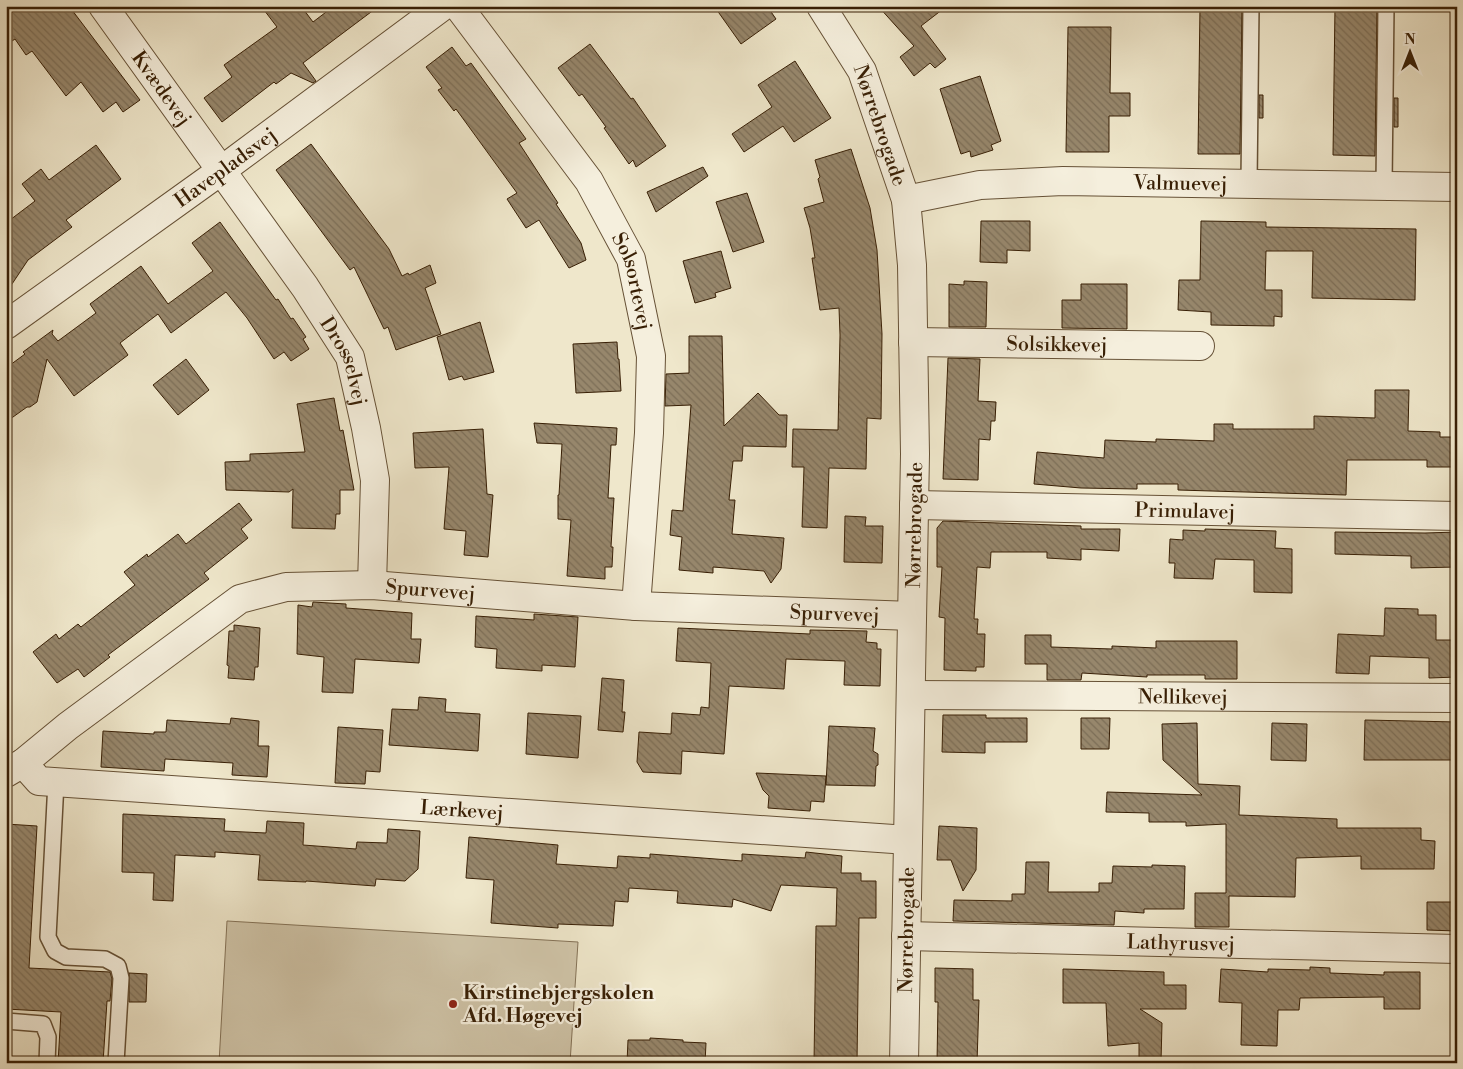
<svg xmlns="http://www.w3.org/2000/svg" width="1463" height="1069" font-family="'Libre Bodoni',serif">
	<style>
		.green { fill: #d0c5a9; stroke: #847257 }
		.building { fill: url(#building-back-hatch); stroke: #381f05 }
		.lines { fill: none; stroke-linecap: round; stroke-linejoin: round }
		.lane-casing { stroke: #665136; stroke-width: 18 }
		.street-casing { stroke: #665136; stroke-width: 30 }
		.lane { stroke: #f5efdd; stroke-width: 15 }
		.street { stroke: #f5efdd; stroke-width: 28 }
		.poi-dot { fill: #8f2418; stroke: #f5efdd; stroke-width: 2 }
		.labels { text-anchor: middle; stroke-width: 4.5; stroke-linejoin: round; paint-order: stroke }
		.street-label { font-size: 20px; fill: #381f05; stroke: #f5efdd }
		.poi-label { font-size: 20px; font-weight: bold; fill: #381f05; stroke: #f5efdd; text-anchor: start }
	</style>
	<defs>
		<pattern id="building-back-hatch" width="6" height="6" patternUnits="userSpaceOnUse" patternTransform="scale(1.25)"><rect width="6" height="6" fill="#97876c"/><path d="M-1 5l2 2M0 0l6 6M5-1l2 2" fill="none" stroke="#7c6e57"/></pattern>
	</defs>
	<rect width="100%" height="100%" fill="#efe7cb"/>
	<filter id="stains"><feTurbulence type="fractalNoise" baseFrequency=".004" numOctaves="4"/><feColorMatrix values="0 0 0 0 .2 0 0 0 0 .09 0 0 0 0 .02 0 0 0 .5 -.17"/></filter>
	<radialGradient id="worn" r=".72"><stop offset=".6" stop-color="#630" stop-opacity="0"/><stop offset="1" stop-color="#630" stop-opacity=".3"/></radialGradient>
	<path class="green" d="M227 921 578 942 570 1063H219Z"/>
	<path class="building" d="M6 6H69L140 100 123 112 116 102 103 112 81 82 66 96 32 51 26 55 15 39 6 45Z
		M261 6H301L313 22 334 6H379L303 63 316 81 313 83 291 73 276 84 274 82 222 122 204 98 232 77 224 65 277 27Z
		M714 6H767L776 19 741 44Z
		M878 6H947L921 26 946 59 935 68 930 63 914 76 900 57 914 46Z
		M1200 6H1242L1240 154H1198Z
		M1335 6H1377L1375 156 1333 155Z
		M1068 27H1111L1110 93H1130V116H1109V152H1066Z
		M590 44 631 99 633 98 666 146 636 167 633 160 629 164 604 128 606 127 582 94 579 96 558 68Z
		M452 47 466 66 471 63 526 139 519 143 558 203 556 204 581 243 586 260 569 268 539 220 526 228 507 199 517 193 456 109 454 111 438 90 442 88 426 67Z
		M795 61 831 118 794 142 783 126 744 152 732 134 772 107 758 85Z
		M980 76 1001 141 991 145 993 150 971 157 970 151 961 154 940 89Z
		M1259 95H1263V118H1259Z
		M1394 98H1398V127H1394Z
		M311 144 389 249 402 276 408 273 409 275 430 265 436 283 425 288 441 334 396 350 388 327 384 329 354 267 350 270 276 170Z
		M96 145 121 179 66 220 72 227 28 260 6 293V223L35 201 22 184 41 169 49 180Z
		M851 149 870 208 877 250 882 334 881 419 867 418 866 469 829 468 827 528 802 527 804 467H792L793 429 838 430 840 335 839 308 820 310 812 258H815L810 228 804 208 824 202 818 179 820 177 815 160Z
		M703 167 708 176 656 212 647 192Z
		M747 193 764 242 733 252 716 202Z
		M981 221H1030V251L1007 250V263L980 262Z
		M1201 221 1266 222V227L1416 229 1415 300 1312 298 1313 251H1266L1265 290H1282V317L1274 316V326L1211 325V312L1178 310 1179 280H1200Z
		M220 222 276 300 278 299 291 319 293 318 306 337 303 339 309 349 291 361 284 352 274 359 247 318 226 292 171 333 158 314 120 343 128 355 74 396 47 359 37 402 30 407H27L6 422V368L25 354 23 352 53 330 52 334 58 341 96 313 90 304 141 266 168 304 213 271 192 243Z
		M721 251 731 288 715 293 716 297 695 303 683 261Z
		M964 281 987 282 986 327H949V284L964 285Z
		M1081 284H1127V329L1062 328V300H1081Z
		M480 322 494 372 464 380 462 376 449 380 437 337Z
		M689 336H722L724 426 758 393 779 415H787L786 447 743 446 742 461H733L729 500H735L732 534 784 538 781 569 771 583 764 571 713 567V573L679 570 682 537 670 535 672 510 683 511 691 405 665 406 666 374 689 373Z
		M617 342 618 359H619L621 391 576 393 573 344Z
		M948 358 980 359 978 401 996 402 995 421H991L990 440 979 439 978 480 943 479Z
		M186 359 209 390 178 415 153 385Z
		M1375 390H1409L1408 431 1440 432V437H1457V467H1427V460H1347L1346 495 1178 490V484H1137V489L1081 488 1034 484 1037 452 1104 458 1105 440 1156 442V439L1214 441V424H1233V429H1314V416L1375 418Z
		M334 398 340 431 343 430 354 490H340V514H336L335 529 292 528 293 489 289 492 226 490 225 462 250 461V454L305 452 297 404Z
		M534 423 617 428 616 445H611L608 498H614L611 547H613L612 567H605V579L567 576 571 520 558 519V495H559L562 444 537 443Z
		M483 429 487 494 493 495 488 557 464 555 466 531 444 529 449 467 415 468 413 433Z
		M239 503 252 520 241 529 248 538 204 573 209 579 108 655 110 657 84 677 78 669 57 683 33 652 56 634 59 639 78 624 81 627 135 585 124 572 147 554 148 557 178 534 186 544Z
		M845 516 866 517 865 526H883L882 563 844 562Z
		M943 521 1081 526V529H1120L1119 551 1081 549V560L1047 558V552H991L990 568 977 567 974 619H978L977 634H985L984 667H976V671L944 670 945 618 939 617 942 567H937V528Z
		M1205 529 1276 531 1275 548 1292 549V593L1254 592V560L1215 559 1213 579 1174 578 1175 563H1169L1170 539 1183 540V530L1205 531Z
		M1335 532 1425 533 1457 532V567L1411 568V556L1335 554Z
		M313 602 346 604V608L412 613 411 639H421L419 663 355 659 353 693 322 692 324 657 297 654 298 605 312 607Z
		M1385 608 1418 609V615H1436V640H1457V677L1429 678V658L1370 656 1369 674 1336 673 1338 634 1384 636Z
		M534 614 578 617 575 667 542 665V671L496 668 497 649 475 647 476 616 534 620Z
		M234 625 260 628 258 667H255L254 680 228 678 229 666 227 665 229 631H234Z
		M678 628 810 634V630L867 631 866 642 877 643V649H881L880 686 844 685 845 661 786 659 784 689 729 686 724 754 682 751 681 774 643 772 637 762 639 732 671 734 672 713 700 715 701 707 709 708 711 663 676 661Z
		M1025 635H1051V647L1112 649V646L1156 648V641H1237V679H1205V675H1147V677L1082 673 1081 680H1047V664H1025Z
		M602 678 624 680 622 712H625L623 732 598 730Z
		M419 697 446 699 445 712 480 714 478 751 389 745 392 709 418 710Z
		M528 713 581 716 578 758 526 754Z
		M943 715H986V718H1027V742H985V753L942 752Z
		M231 718 259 721 258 746H269L267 777 232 775 233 763 165 759 164 771 101 767 103 731 154 734V732H166L167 720 230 724Z
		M1081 718H1110L1109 749H1081Z
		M1365 720 1457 722V760H1364Z
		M1197 723 1198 784 1240 786 1239 815 1337 819V828H1421V840L1435 841 1434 869H1361V856L1296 858 1295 897 1229 896V927H1195V893H1226V824L1186 826V822H1149V813L1106 812 1107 792 1202 795 1163 760 1162 724Z
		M1272 723 1307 724 1306 761 1271 760Z
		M829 726 875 728 873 751 878 754V765L876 766 875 786 826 785Z
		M338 727 383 730 380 772 366 771 365 784 335 783Z
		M756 773 826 776 824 802 811 801 810 811 768 808 769 796 763 790Z
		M123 814 225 819 224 831 266 833 267 821 304 823 303 845 356 849 357 842 387 843 388 829 420 831 418 869 405 881 376 879 375 886 306 881V882L258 880 260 855 215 852V857L175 855 173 901 153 900 154 873 122 872Z
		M6 824 37 826 29 968 110 972 112 979 110 1001H107L103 1063H58L61 1012 6 1009Z
		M939 826 977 828 976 870 963 891 951 860H937Z
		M469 837 558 845 556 864 617 868 618 856 650 858V854L742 861V854L805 858 806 852 842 856 841 873H861V881H876V918H859L857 1063H814L816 926H836L837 888 781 885 771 911 733 899 732 907 677 903 678 891 629 888 628 902 615 901 613 926 558 924V928L491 923 494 880 466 878Z
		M1026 862H1049L1048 892H1099V883H1112L1113 866 1152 867V865L1185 866 1184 909H1144V913L1115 911 1114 925 953 921 954 900 1012 901V894H1025Z
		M1427 902H1457V931L1427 930Z
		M1310 967 1330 968V973L1384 975V972H1420V1009H1384V997L1300 998 1299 1010H1278L1277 1046 1241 1045 1242 1003 1219 1002 1221 969 1268 972V969L1310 970Z
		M935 968 973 969V1000H979L977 1063H937L938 1002H935Z
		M1063 969 1164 972V985H1186V1009H1140L1162 1023 1161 1062 1139 1061V1043L1108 1046 1106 1003H1063Z
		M129 973 147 974 146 1002H129Z
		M650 1038 683 1040V1042L706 1043 705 1063H627L628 1040H650Z"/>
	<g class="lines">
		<g class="lane-casing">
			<path id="lane" d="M1249 183 1251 6
				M1384 185 1386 6
				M56 782 48 937 55 951 66 957 105 959 118 966 121 978 116 1063
				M6 1021 43 1024 48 1037 47 1063"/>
		</g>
		<g class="street-casing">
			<g id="street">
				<path id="s1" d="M103 6 305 287 350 357 366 428 375 480 372 585"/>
				<path id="s2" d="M458 6 589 181 631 259 651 356 649 433 636 606"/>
				<path id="s3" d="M821 6 862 71 906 200 912 265 915 454 904 1063"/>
				<path id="s4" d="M906 200 980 185 1063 181 1457 187"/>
				<path id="s5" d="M6 325 222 170 443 6"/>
				<path id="s6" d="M913 342 1200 346"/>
				<path id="s7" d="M914 505 1457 516"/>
				<path id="s8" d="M911 695 1457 698"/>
				<path id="s9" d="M23 763 39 781 908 840"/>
				<path id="s10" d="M6 773 23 763 68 726 240 599 286 587 372 585 636 606 912 616"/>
				<path id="s11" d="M906 936 1457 949"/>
			</g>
		</g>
		<use href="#lane" class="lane"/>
		<use href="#street" class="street"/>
	</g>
	<circle class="poi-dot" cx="453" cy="1004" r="5"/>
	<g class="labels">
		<g class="street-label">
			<text dy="7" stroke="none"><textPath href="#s1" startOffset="101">Kvædevej</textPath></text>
			<text dy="7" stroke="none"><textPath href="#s3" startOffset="134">Nørrebrogade</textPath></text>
			<text dy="7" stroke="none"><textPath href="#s5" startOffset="270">Havepladsvej</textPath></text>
			<text dy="7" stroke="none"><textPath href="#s4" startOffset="276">Valmuevej</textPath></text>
			<text dy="7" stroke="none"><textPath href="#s2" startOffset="329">Solsortevej</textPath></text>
			<text dy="7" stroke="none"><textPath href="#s6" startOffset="144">Solsikkevej</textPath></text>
			<text dy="7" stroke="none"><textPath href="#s1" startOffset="431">Drosselvej</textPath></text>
			<text dy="7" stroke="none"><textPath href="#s7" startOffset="271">Primulavej</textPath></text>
			<text transform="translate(914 525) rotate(-89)" y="7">Nørrebrogade</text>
			<text dy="7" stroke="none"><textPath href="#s10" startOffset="484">Spurvevej</textPath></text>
			<text dy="7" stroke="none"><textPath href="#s10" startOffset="889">Spurvevej</textPath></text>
			<text dy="7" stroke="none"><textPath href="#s8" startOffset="272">Nellikevej</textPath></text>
			<text dy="7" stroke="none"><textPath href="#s9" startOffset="448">Lærkevej</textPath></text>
			<text transform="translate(906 930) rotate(-89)" y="7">Nørrebrogade</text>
			<text dy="7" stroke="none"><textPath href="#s11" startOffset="275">Lathyrusvej</textPath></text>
		</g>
		<g class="poi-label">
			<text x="463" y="999">Kirstinebjergskolen<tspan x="463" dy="23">Afd. Høgevej</tspan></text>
		</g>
	</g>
	<rect width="1463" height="1069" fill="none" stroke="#efe7cb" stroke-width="25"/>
	<rect x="8" y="8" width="1448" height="1054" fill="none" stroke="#381f05" stroke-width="2.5"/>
	<rect x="12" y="12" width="1438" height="1044" fill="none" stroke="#381f05"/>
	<g transform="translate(1410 52)" stroke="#f5efdd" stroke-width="4" paint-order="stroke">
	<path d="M0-4L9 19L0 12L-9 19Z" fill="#381f05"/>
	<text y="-8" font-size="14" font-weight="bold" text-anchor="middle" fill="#381f05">N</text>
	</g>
	<rect width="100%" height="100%" filter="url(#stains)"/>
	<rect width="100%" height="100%" fill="url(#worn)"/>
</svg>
